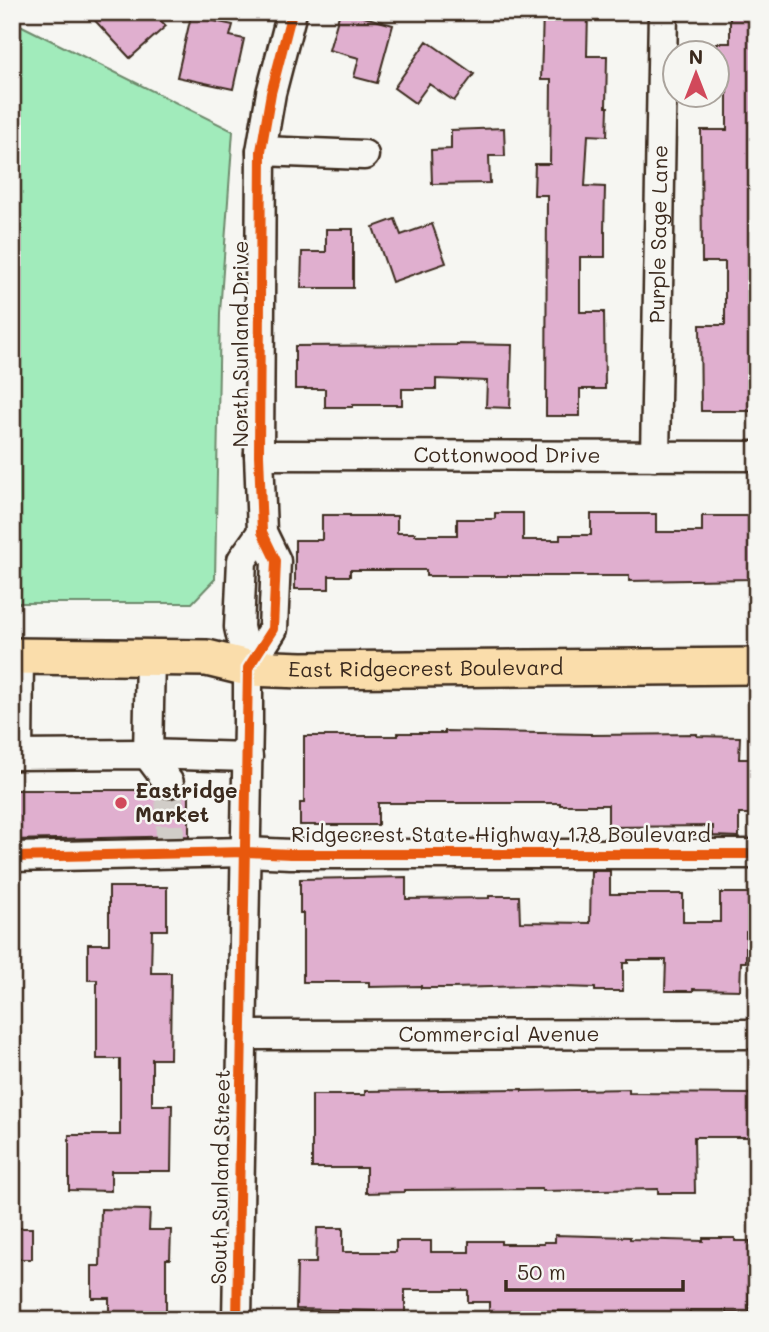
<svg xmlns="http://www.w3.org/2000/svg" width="769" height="1332" font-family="Mali,sans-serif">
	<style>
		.green { fill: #a1ebbb; stroke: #6e8a6c; stroke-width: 2 }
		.building { fill: #e0afcf; stroke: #3b2a1e; stroke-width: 2 }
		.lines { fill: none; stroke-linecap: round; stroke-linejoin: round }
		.minor-tunnel { stroke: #d1cdc8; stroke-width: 28; stroke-dasharray: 28 14; stroke-linecap: butt }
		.minor-casing { stroke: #3b2a1e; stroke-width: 33 }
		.major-casing { stroke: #3b2a1e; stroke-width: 40 }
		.minor { stroke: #f6f6f2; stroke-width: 28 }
		.major { stroke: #faddab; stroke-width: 35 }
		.cycleway-casing { stroke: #f6f6f2; stroke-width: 15 }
		.cycleway { stroke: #e8590c; stroke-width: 10 }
		.poi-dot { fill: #d1495b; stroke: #f6f6f2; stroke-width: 2.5 }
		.labels { text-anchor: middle; stroke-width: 5; stroke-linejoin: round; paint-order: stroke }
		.street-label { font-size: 21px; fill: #3b2a1e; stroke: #f6f6f2 }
		.poi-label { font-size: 21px; font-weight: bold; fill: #3b2a1e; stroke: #f6f6f2; text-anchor: start }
	</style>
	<rect width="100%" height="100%" fill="#f6f6f2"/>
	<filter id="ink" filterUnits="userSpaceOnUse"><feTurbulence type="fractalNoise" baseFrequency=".0143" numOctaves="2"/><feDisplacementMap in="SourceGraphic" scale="14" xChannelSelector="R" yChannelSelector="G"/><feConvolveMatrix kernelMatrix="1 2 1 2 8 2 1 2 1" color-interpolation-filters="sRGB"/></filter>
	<g filter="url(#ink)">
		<path class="green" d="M12 21 233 131 220 313 215 579 192 603H12Z"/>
		<path class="building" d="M87 12H153L166 26 130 58Z
			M340 12H346L393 25 377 83 354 77 359 58 329 50Z
			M543 12H588L587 56H607L606 107H608L607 136 588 135 585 186 605 187 604 232H605V257H580V312H604L605 389H580V416H546L547 195H534L535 164H550L551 80H541Z
			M730 12H757V411H701L700 325H725V262H702L701 130H727V91H717V43H730Z
			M191 16 233 25 230 36 244 39 233 89 177 77Z
			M427 41 474 74 454 101 429 84 415 103 394 88Z
			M504 128 505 156H489L490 183 432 184 431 150 451 149V130Z
			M395 219 401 235 432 224 446 263 392 282 373 227Z
			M326 229H353V288H301L302 252H326Z
			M457 344 512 345 510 408 486 407 487 381 436 379V389H402V405H353V407H325V389H295V346L457 345Z
			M495 513H523V540H560V535H591V514H656V532H702V516H753V579L629 581V576H426V570H350V576H329V589H295V540H322V515H350V516H397V533H415V535H457V519H495Z
			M445 731 591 734V735L697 734V736L740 737 739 759H755L754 814H739V837L713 836V826L608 827V805H560V803H378V825H300V803H304V736H398V733H445Z
			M12 790H140V792H155L162 798 170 800 178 797 183 792H189V836L12 840Z
			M591 871H610V894H683V922H720V893H752L751 932H746V962H741L740 990 693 989V991H665L666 960H628V963H623V991H595V988L531 986 453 988H421V986L369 987V982H303V913H300V879L406 877V899L489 898V896H519L520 922 590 923Z
			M109 887H167V930H152L151 973H171L170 1059H152V1105H172L171 1171H111V1191L69 1190V1135H120V1059H97V980H88V944H109Z
			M522 1089V1091L629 1089V1093L756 1094V1137H694L695 1193H658V1189L542 1191V1189L404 1190V1192L366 1193V1168H312V1095H365V1091Z
			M101 1209 150 1210 149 1230H171L170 1259H166V1316H109V1298H92V1266H100Z
			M12 1228H32V1259H12Z
			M317 1228H343V1252H396V1241H431V1252H469V1241H501V1244H544V1242H555V1235L630 1237V1239L703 1241V1238H735V1241H750L749 1313H726V1310H690V1316L632 1315V1317H597V1311H516V1318H489V1302H468V1290H405V1314H375V1311L296 1309 297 1263H316Z"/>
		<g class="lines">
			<path class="minor-tunnel" d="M169 783 170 842"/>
			<g class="minor-casing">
				<g id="minor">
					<path d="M261 151 364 155"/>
					<path id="s1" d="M259 455 757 456"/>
					<path id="s2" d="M655 456 663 12"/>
					<path d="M150 657 148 755 169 783"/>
					<path d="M248 668 273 629 276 561 262 532 259 455 261 151 271 93 292 12"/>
					<path d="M12 755 144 754 248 757"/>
					<path d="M18 755 19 656"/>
					<path d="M12 857 246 852 291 854H757"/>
					<path id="s3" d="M242 1035 757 1034"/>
					<path d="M237 1320 248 722V668L239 627 242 560 262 532"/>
				</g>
			</g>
			<g class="major-casing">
				<g id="major">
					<path id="s4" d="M12 656 207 658 248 668 302 670 757 666"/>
				</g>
			</g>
			<use href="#minor" class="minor"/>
			<use href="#major" class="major"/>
			<g class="cycleway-casing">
				<path id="cycleway" d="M12 857 246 852 291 854H757
					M237 1320 248 668 273 629 276 561 262 532 259 455 261 151 271 93 292 12"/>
			</g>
			<use href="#cycleway" class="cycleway"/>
		</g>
	</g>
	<circle class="poi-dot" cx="121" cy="803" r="7"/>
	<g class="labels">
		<g class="street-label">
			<text dy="7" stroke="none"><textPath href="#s2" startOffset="222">Purple Sage Lane</textPath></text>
			<text transform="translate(241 344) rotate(-90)" y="7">North Sunland Drive</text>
			<text dy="7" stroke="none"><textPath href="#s1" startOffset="248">Cottonwood Drive</textPath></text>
			<text dy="7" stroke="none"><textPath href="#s4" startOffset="415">East Ridgecrest Boulevard</textPath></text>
			<text x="501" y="842">Ridgecrest State Highway 178 Boulevard</text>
			<text dy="7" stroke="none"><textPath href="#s3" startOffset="257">Commercial Avenue</textPath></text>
			<text transform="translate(221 1177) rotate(-89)" y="7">South Sunland Street</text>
		</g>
		<g class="poi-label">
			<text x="135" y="798">Eastridge<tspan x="135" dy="24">Market</tspan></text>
		</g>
	</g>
	<rect width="769" height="1332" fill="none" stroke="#f6f6f2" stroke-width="42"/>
	<rect x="21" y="21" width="727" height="1290" fill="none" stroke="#3b2a1e" stroke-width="2.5" filter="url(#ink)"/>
	<g transform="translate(696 74)"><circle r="33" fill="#f6f6f2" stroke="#aba49d" stroke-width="2"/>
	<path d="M0-5L12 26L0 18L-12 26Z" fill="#d1495b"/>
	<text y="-10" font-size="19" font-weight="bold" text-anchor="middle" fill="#3b2a1e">N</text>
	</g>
	<path d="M506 1280v10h177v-10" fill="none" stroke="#3b2a1e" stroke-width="3.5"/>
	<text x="517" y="1280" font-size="21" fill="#3b2a1e" stroke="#f6f6f2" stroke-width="5" paint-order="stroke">50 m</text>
</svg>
